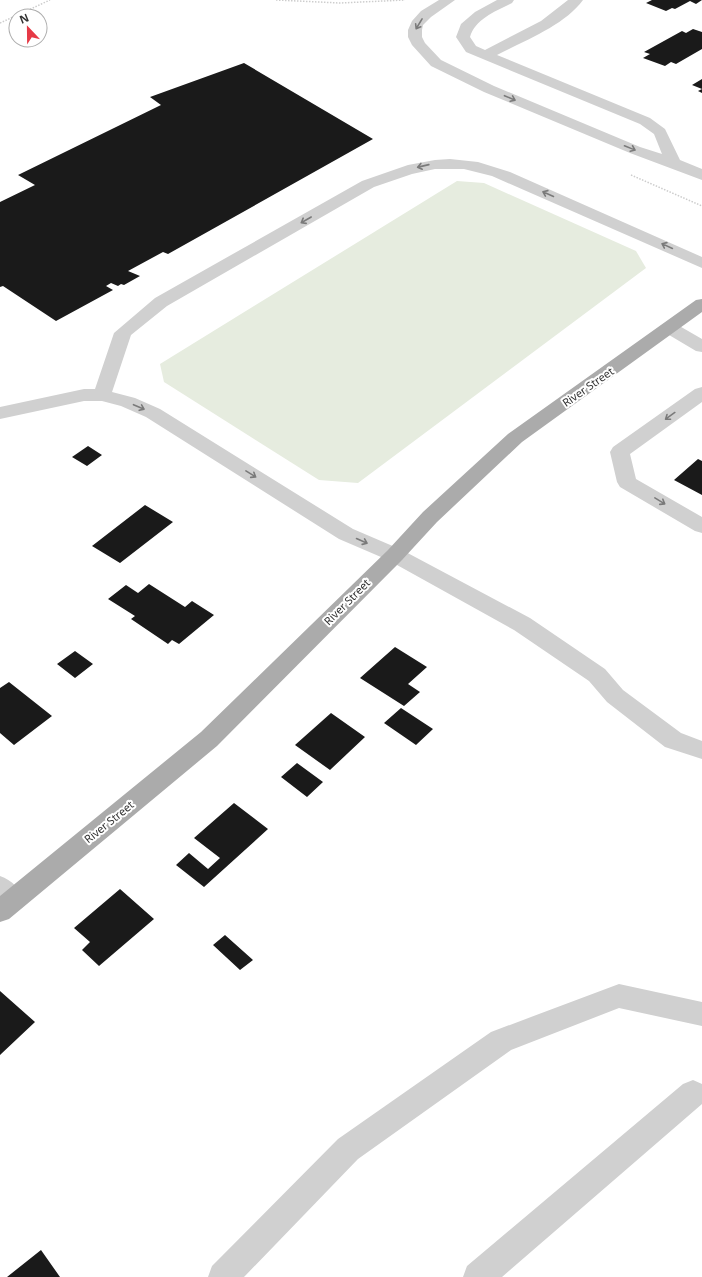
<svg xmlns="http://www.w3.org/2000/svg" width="702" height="1277" font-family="'Noto Sans',sans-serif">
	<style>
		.green { fill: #e6ecdf }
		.building { fill: #1a1a1a }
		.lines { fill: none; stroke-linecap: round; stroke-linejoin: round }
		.path { stroke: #cdcdcd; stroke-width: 1.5; stroke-dasharray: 1.5 1.5; stroke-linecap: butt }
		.minor { fill: #d0d0d0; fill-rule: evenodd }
		.major { fill: #ababab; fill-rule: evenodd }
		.oneway { stroke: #7a7a7a }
		.labels { text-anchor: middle; stroke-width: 4; stroke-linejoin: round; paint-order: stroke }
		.street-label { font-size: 11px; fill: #333; stroke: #fff }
	</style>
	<rect width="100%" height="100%" fill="#fff"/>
	<path class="green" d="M457 181 484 183 636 251 646 268 358 483 319 480 164 382 160 364Z"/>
	<path class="building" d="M652 0H702L696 4 690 1 675 9 672 8 666 11 646 3Z
		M693 29 702 32V49L676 64 671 62 665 66 643 58 650 54 644 52 682 31 686 33Z
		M244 63 373 139 168 254 163 252 128 271 140 276 124 285 121 284 118 286 111 283 106 286 113 290 56 321 3 286 0 287V202L35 185 18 175 161 105 150 97Z
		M702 79V93L698 91 702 89 692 85Z
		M88 446 102 455 87 466 72 457Z
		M698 459 702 461V495L674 480Z
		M145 505 173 522 120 563 92 546Z
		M149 584 185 607 192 601 214 615 179 644 172 640 168 644 131 619 135 616 108 599 126 585 138 593Z
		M395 647 427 667 408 684 420 692 404 706 360 678Z
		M75 651 93 664 75 678 57 664Z
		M9 682 52 716 14 745 0 733V688Z
		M401 708 433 729 416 745 384 723Z
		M331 713 365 737 330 770 295 745Z
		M297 763 323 782 307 797 281 777Z
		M234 803 268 829 204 887 176 865 189 853 208 869 220 858 194 838Z
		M120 889 154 919 99 966 82 950 90 942 74 928Z
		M225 935 253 960 240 970 213 945Z
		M0 991 35 1022 0 1055Z
		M41 1250 60 1277H7Z"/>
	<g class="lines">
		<path class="path" d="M276 0 340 3 405 0
			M0 23 50 0
			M631 175 702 206"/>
		<path class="minor" d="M439 0H455L431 17 423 25 422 30V37L425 43 441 60 494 86 640 147 662 154 654 134 640 124 466 52 456 37 461 24 475 12 497 0H514L512 3C496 11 475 19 470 37L476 46 485 50 541 21 568 0H583C565 25 524 41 497 55L650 118 665 129 680 160 702 169V180L630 153 484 92 431 66 412 45 408 37V30L412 21 421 11Z
			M450 159 478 162 510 172 702 257V268L492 176 464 169H435L412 174 374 187 167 306 131 335 112 392 135 398 160 409 353 529 402 550 530 618 605 669 623 690 681 733 702 741V759L665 747 607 702 589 681 514 630 388 560 339 539 146 417 121 406 102 401H84L0 419V407L84 389H95L114 333 155 298 362 181 408 165 435 160Z
			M670 323 676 324 702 339V352L696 351 664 332 661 328 664 324Z
			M702 387V402L630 454 636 479 702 517V533L695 531 620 487 617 482 610 452 613 447 695 389Z
			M0 876C12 880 20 889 26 900L22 908C13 911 7 911 0 904Z
			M619 984 702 1002V1026L619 1008 511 1050 358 1159 244 1277H208L212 1266 338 1139 491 1032Z
			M693 1080 702 1084V1104L502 1277H463L467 1266 683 1084Z"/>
		<path class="major" d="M702 299V312L522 442 437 522 402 560 217 746 9 919 0 922V896L201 732 388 550 423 512 508 434 696 300Z"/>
	</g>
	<defs><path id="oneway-shaft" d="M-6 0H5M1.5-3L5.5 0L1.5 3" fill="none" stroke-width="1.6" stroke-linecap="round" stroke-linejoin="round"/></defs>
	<g class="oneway">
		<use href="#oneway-shaft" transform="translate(419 24) rotate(121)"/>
		<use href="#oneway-shaft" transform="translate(510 98) rotate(23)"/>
		<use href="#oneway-shaft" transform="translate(630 148) rotate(22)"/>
		<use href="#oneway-shaft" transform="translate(423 166) rotate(167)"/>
		<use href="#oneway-shaft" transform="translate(548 194) rotate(-156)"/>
		<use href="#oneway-shaft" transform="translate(306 220) rotate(150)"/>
		<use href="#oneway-shaft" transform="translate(667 246) rotate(-155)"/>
		<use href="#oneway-shaft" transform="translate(139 407) rotate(23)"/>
		<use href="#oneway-shaft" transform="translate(670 416) rotate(144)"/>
		<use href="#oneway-shaft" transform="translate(251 474) rotate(32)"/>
		<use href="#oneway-shaft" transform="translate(660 501) rotate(31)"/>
		<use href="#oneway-shaft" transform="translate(362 541) rotate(24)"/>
	</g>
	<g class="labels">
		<g class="street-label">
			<text transform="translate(588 387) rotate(-35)" y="4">River Street</text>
			<text transform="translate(347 602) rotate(-45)" y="4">River Street</text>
			<text transform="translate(109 822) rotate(-39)" y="4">River Street</text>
		</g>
	</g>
	<g transform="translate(28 28) rotate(338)"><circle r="19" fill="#ffffff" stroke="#adadad"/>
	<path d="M0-3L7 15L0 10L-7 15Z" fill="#e63946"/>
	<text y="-6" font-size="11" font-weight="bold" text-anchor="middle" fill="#333333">N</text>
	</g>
</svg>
